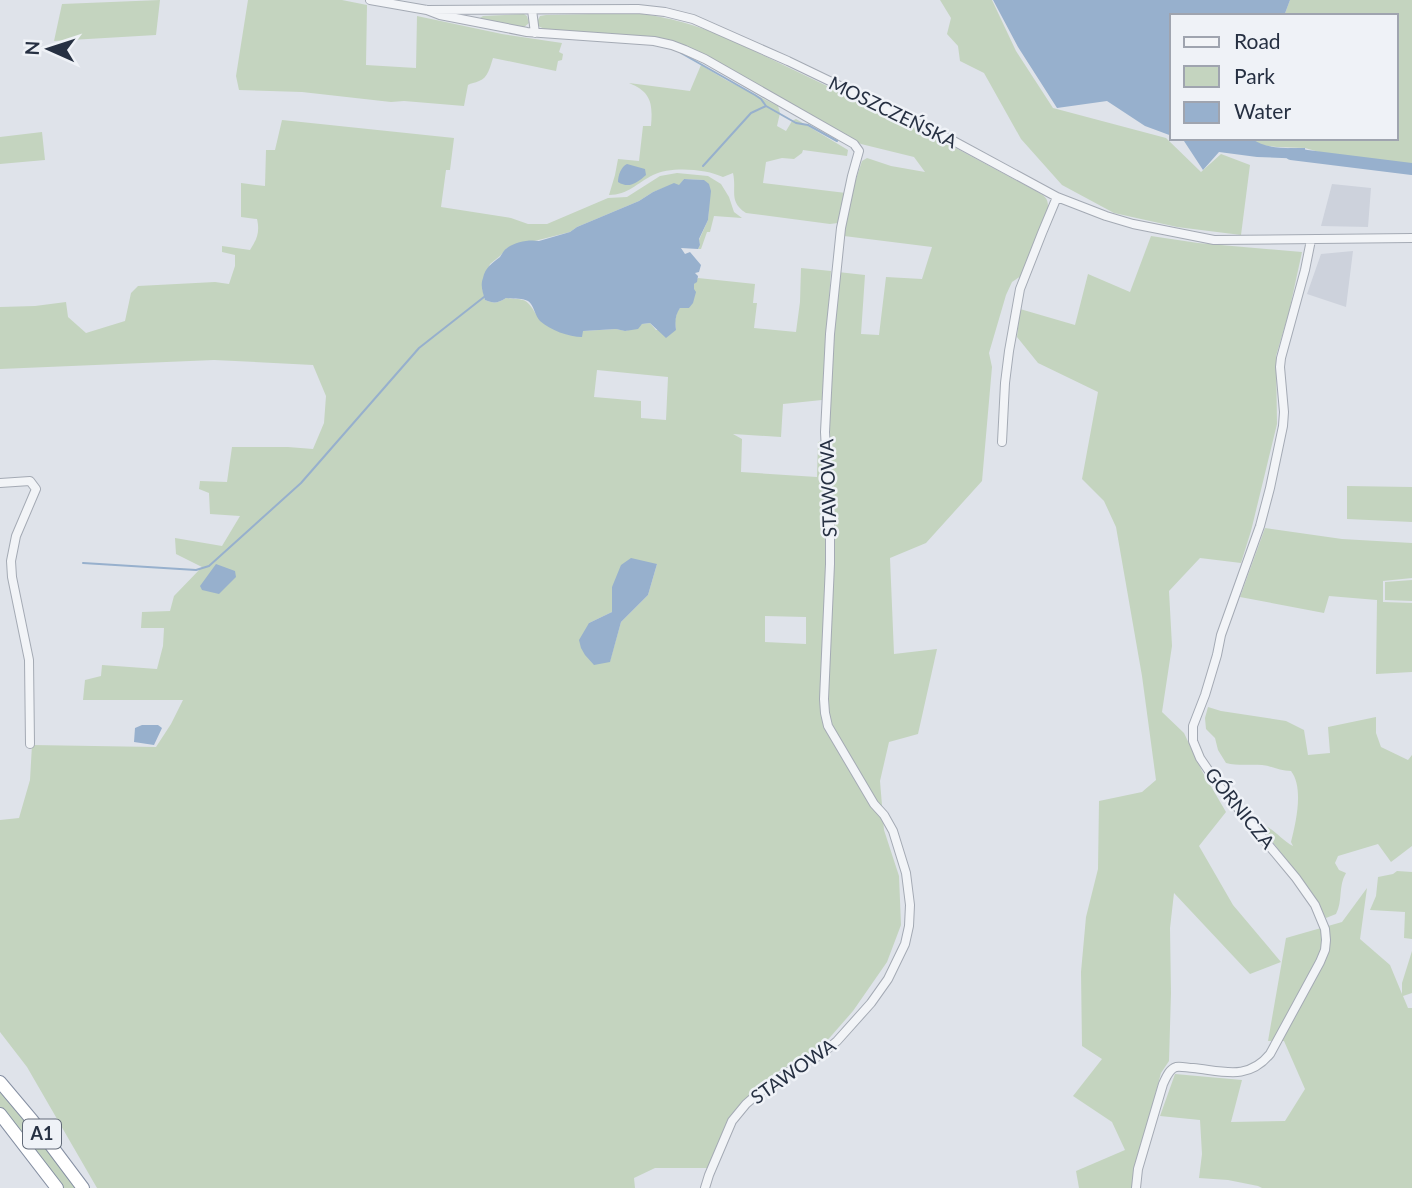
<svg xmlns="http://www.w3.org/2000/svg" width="1412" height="1188" font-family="Lato,sans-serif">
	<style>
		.built { fill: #cdd2dc }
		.green { fill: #c4d4bf; fill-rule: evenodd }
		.water { fill: #97b0cd }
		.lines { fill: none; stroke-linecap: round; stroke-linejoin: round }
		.stream { stroke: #97b0cd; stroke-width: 2 }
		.river { stroke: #97b0cd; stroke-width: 12 }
		.minor-casing { stroke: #a4aab4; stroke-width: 10 }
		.highway-casing { stroke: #858fa2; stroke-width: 14 }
		.minor { stroke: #f2f4f7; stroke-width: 8 }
		.highway { stroke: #fff; stroke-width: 12 }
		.labels { text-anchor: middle; stroke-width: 5; stroke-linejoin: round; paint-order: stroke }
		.shield { fill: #eff2f7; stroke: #626a78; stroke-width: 2 }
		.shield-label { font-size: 18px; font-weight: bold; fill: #263042 }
		.street-label { font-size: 19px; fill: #263042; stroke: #eff2f7 }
	</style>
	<rect width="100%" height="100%" fill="#dfe3ea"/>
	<path class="built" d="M1332 184 1371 188 1368 227 1321 226Z
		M1353 251 1346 307 1307 294 1321 254Z"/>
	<path class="green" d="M160 0 156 35 54 41 62 4Z
		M248 0H342L367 5 366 65 416 68 417 16 502 34 562 43 559 52 563 54 562 60 558 61 556 71 493 58C490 67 488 78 479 81 475 83 471 83 468 85L464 106 404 101 391 102 302 92 239 90 236 76Z
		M940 0H992L1016 51 1053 108 1166 138 1201 172 1221 154 1250 165 1241 235 1177 227 1114 213 1062 185 1021 139 984 73 960 61 958 46 947 34 951 18Z
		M1290 0H1412V164L1337 157 1305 148 1277 147 1260 145 1251 139 1396 138V16H1284Z
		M637 13C671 18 693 24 725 37L950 145 1036 191C1044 196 1048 197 1048 207L1021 276 1012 282 1006 295 989 353 992 367 982 481 926 543 890 558 894 654 937 649 918 734 889 742 880 781 884 830 899 876 901 925 887 962 853 1011 825 1043 813 1053 803 1057 772 1075 742 1103 710 1168H655L634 1178 635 1188H97L27 1067 0 1032V820L19 818 30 780 32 745 156 747 171 724 183 700H83L85 680 101 676 102 665 157 669 163 646 164 628H141L142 612 170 611 174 596 202 567 176 554 175 538 222 546 240 516 210 514 209 493 199 489 200 481 227 482 232 447H288L313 449 324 423 326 396 313 365 214 360 0 369V307L35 306 66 302 68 317 86 333 125 321 131 293 138 286 215 282 229 284 235 266V255L222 252V246L250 250C257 239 260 232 257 219L241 217V183L265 186 266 150H275L282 120 454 138 450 170H446L441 207 511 218 528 224H547L608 198 627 197 660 176 677 173 708 176 721 184 729 197 734 212 742 218 714 216 710 232H707L701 249H698L700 245 699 240 708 220 709 209 704 180 684 179 679 186 674 184 653 192 639 201 577 227 570 232 507 248 500 256 490 264 482 287 485 300C494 304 498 303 506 298 524 300 526 297 536 314L583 331 616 329 626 331 642 324 650 323 656 330H676L675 321 677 312 680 308H689L694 290V284L698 278 755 284 753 303H757L754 328 796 332 800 302 801 268 831 271 822 400 783 404 781 437 733 434 742 439 741 472 817 477 818 442 823 441 828 434 832 346 838 272 865 275 861 334 879 335 886 277 922 279 932 247 844 236 851 194 862 161 867 158 891 166 925 172 914 157 861 144 702 54 680 44 547 30 538 26V20L540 16 546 15ZM597 370 668 377 666 420 641 418V401L594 397ZM657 564 648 595 621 622 610 661 589 623 612 612V587ZM765 616 806 617V644L765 642Z
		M524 14 527 16 529 23 523 28 480 18 483 16Z
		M701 65 726 80 778 106 780 113 777 126 786 131 792 121 796 119 848 150 847 156 803 150 802 153 794 159 782 158 766 162 763 183 846 193 838 223 830 224 746 213C728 201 737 191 733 173L723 177C706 169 671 166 653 175 637 183 628 195 609 195L615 175 618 159 639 161 643 126H651C653 103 651 92 629 83L690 91Z
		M42 132 45 160 0 164V137Z
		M1151 236 1198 243 1302 252 1289 312 1276 356 1277 424 1251 531 1241 563 1200 558 1169 591 1172 646 1162 712 1184 733 1202 771 1226 812 1199 846 1233 905 1281 962 1250 974 1174 893 1170 928 1171 993 1169 1061 1161 1073 1132 1181 1133 1188H1079L1076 1171 1125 1150 1112 1122 1073 1096 1102 1059 1082 1046 1081 972 1086 917 1098 869 1099 801 1142 792 1156 780 1142 676 1116 527 1104 501 1082 479 1098 392 1038 363 1017 337 1020 309 1075 325 1088 274 1130 292Z
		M1347 486 1412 487V522L1347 519Z
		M1265 528 1342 539 1412 543V578L1383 581V602L1412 603V672L1376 674 1377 600 1329 596 1324 613 1240 597Z
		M1412 580V601L1385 600V582Z
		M1208 707 1221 711 1286 721 1304 730 1308 755 1330 753 1328 727 1376 717V733L1381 747 1408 760 1412 755V846L1391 862 1378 844 1338 856 1335 863 1339 870 1346 873C1338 886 1343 901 1336 914L1326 918 1313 894 1258 823C1272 826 1280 839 1293 846L1291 842C1296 822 1304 788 1291 771 1280 771 1272 766 1262 765 1249 764 1238 766 1226 763L1218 750 1215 738 1206 729 1205 718Z
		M1397 871 1412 872V939L1404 938 1405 912 1370 910 1376 896 1378 877 1393 874Z
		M1367 888 1360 939 1390 965 1402 994V983L1412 951V993L1403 996 1408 1008H1412V1188H1262L1258 1186 1228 1180 1199 1178 1202 1154 1200 1120 1160 1116 1175 1074 1242 1080 1231 1122 1285 1121 1305 1089 1284 1041H1268L1286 938 1342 922Z
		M0 1090 47 1149 75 1188H62L0 1107Z"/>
	<path class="water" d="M993 0H1290L1284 16H1172V136L1145 126 1107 101 1057 108 1018 47Z
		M1178 138H1251C1266 150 1287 148 1305 148L1306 159 1257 157 1219 152 1203 170 1184 141Z
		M627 164 645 169 646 175C637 183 629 189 618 182 618 175 621 167 627 164Z
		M684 179 704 180 709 184 711 191 708 220 699 239 700 245 698 249 681 248 685 254 690 252 701 265 699 272 695 273 698 276 697 282 694 284V289L696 292 693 303 689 308H680C675 315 675 322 676 330L666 338 650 323 642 324 638 329 625 331 616 329 583 331 582 337C569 337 550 330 540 321 535 316 534 305 528 301 523 298 512 299 506 298 498 303 494 304 485 300 483 293 480 286 483 278 485 268 492 263 500 257 502 254 504 250 507 248 515 242 529 239 539 241L570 232 577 227 639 201 653 192 674 183 679 185Z
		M631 558 657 564 648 595 621 622 610 662 594 665 585 655 581 648 579 640 589 623 612 612V587L621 565Z
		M216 564 235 571 236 577 219 594 202 590 200 586Z
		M142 725H158L162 728 154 745 134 742 135 728Z"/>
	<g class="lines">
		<path class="stream" d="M681 53 755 95 761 99 766 106 751 113 703 166
			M766 106 796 123 808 125 837 141
			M83 563 196 570 209 566 301 483 419 348 484 297"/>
		<path class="river" d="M1291 154 1412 169"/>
		<g class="minor-casing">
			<path id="minor" d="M370 0 427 10 638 9 665 12 693 19 788 61 948 138 1057 197 1106 216 1133 224 1214 240 1412 238
				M427 10 440 15 527 32 654 41 672 45 685 50 705 59 854 144 859 151 852 176 841 228 830 334 825 432 830 525V564L824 699 825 713 828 726 874 804 884 815 893 831 906 873 910 905 909 926 905 944 888 979 871 1003 837 1041 819 1056 799 1065 762 1090 746 1104 732 1121 709 1175 705 1188
				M532 10 535 33
				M1002 442 1005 383 1009 351 1020 289 1042 233 1057 197
				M0 483 30 481 36 489 16 536 11 561 12 577 29 660 30 744
				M1136 1188 1138 1169 1163 1084C1166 1078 1169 1069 1176 1067 1181 1066 1188 1068 1193 1068 1223 1071 1248 1081 1270 1054L1320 962 1325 950 1326 940 1325 929 1315 905 1296 878 1217 783 1200 758 1193 741V726L1205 695 1217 655 1221 635 1260 526 1270 488 1283 426 1284 412 1280 367 1281 358 1305 270 1311 240"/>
		</g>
		<g class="highway-casing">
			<path id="highway" d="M0 1082 32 1120 83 1188
				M0 1114 57 1188"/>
		</g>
		<use href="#minor" class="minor"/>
		<use href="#highway" class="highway"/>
	</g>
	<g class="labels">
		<rect class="shield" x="23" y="1119.5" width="38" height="29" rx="5"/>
		<g class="shield-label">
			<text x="42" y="1140">A1</text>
		</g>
		<g class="street-label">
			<text transform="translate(893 112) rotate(26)" y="7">MOSZCZEŃSKA</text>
			<text transform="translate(828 488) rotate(-92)" y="7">STAWOWA</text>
			<text transform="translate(1240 808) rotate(51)" y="7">GÓRNICZA</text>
			<text transform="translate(793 1071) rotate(-35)" y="7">STAWOWA</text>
		</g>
	</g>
	<rect x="1170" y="14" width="228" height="126" fill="#eff2f7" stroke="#9fa4af" stroke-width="2"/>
	<rect x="1184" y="37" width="35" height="10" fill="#f2f4f7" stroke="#9fa4af" stroke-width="2"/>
	<text x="1234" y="49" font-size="21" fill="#263042">Road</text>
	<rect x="1184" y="66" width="35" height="21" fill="#c4d4bf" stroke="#9fa4af" stroke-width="2"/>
	<text x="1234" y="84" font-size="21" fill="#263042">Park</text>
	<rect x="1184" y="102" width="35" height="21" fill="#97b0cd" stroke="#9fa4af" stroke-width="2"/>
	<text x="1234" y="119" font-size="21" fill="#263042">Water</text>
	<g transform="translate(49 49) rotate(273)" stroke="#eff2f7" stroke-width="5" paint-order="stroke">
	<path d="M0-5L12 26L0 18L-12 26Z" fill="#263042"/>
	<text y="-10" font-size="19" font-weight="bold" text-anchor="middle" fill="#263042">N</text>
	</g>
</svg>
